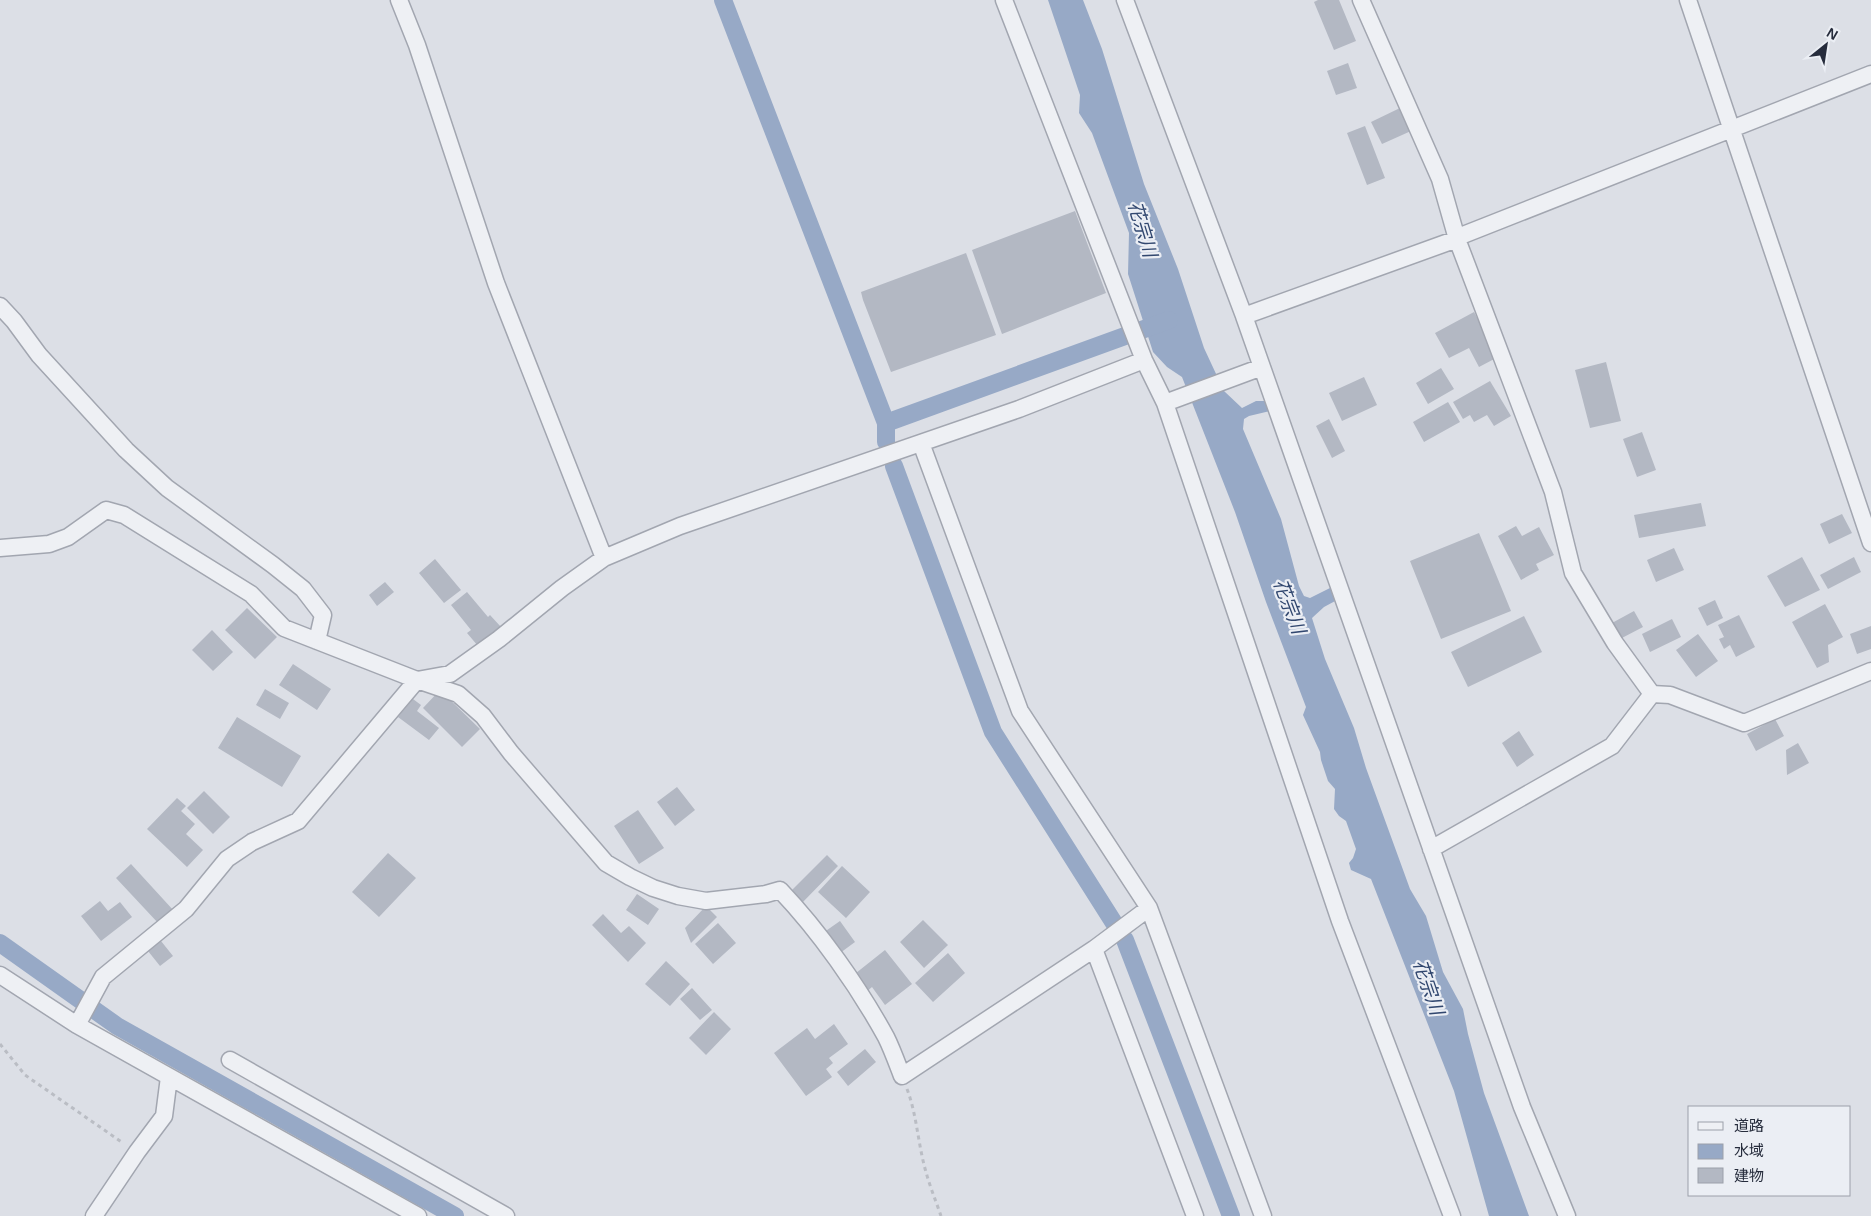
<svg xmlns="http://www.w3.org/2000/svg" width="1871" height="1216" font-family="Arial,'Noto Sans JP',sans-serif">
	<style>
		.water { fill: #97a9c6 }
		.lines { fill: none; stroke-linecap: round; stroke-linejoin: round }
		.canal { stroke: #97a9c6; stroke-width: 18 }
		.building { fill: #b3b8c3 }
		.street-casing { stroke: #a2a6b0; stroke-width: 19 }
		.path { stroke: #babdc4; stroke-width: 3; stroke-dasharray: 4 4; stroke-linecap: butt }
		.street { stroke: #eef0f4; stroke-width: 16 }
		.labels { text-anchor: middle; stroke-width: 4.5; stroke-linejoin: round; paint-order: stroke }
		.water-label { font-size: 19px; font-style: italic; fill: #31476f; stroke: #ebeef4 }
	</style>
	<rect width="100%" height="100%" fill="#dcdfe6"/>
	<path class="water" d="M1048 0H1083L1102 49 1144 184 1178 269 1204 348 1224 391 1242 408 1256 401H1265L1270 411 1249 416 1244 419 1243 429 1281 519 1299 586 1304 596 1310 598 1330 588 1337 600 1324 607 1312 618 1325 659 1354 728 1366 768 1410 889 1426 916 1443 972 1463 1009 1468 1034 1484 1093 1529 1216H1489L1454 1091 1371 879 1351 870 1349 863 1353 858 1356 849 1346 821 1339 816 1334 809 1335 789 1328 781 1321 760 1320 752 1303 715 1306 707 1266 602 1235 512 1182 377 1167 367 1153 352 1128 274 1129 233 1092 133 1079 113 1080 95Z"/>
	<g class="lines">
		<path class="canal" d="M723 0 886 423 1169 320
			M886 442V423
			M894 466 993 732 1114 923
			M1125 940 1231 1216
			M0 943 117 1026 455 1216"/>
	</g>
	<path class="building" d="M1318 0H1339L1356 41 1334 50 1314 2Z
		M1348 63 1357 88 1336 95 1327 71Z
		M1400 108 1411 131 1382 144 1371 122Z
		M1365 126 1385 178 1367 185 1347 133Z
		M1075 211 1106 293 1002 334 972 250Z
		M966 253 996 335 891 372 863 300 861 292Z
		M1474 312 1498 357 1479 367 1469 348 1449 358 1435 333Z
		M1606 362 1621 421 1590 428 1575 370Z
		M1441 368 1454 389 1428 404 1416 383Z
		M1364 377 1377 405 1342 421 1329 393Z
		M1490 381 1511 416 1494 426 1487 415 1474 422 1470 415 1463 419 1453 402Z
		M1448 402 1460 422 1424 442 1413 422Z
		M1329 419 1345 451 1332 458 1316 426Z
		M1642 432 1656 470 1637 477 1623 439Z
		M1701 503 1706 526 1639 538 1634 515Z
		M1842 514 1852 533 1829 544 1820 524Z
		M1516 526 1522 536 1539 527 1554 555 1536 564 1539 570 1521 580 1498 536Z
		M1479 533 1511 611 1441 639 1410 561Z
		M1674 548 1684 570 1656 582 1647 560Z
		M1802 557 1820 590 1785 607 1767 576Z
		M1854 557 1861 572 1828 589 1820 575Z
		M435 559 461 590 444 603 419 573Z
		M385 582 394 592 377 606 369 595Z
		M467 592 488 617 490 615 501 627 478 646 467 633 471 630 451 605Z
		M1715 600 1723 618 1707 626 1698 608Z
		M1825 604 1843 637 1828 645 1829 662 1817 668 1792 622Z
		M247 608 277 637 255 659 225 630Z
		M1634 611 1643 627 1620 639 1612 623Z
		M1739 615 1755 647 1736 657 1730 645 1724 649 1719 639 1724 637 1718 625Z
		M1524 616 1542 652 1468 687 1451 652Z
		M1672 619 1681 637 1650 652 1642 634Z
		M1871 626V649L1857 654 1850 634Z
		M212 630 233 652 213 671 192 650Z
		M1698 634 1718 661 1696 677 1676 650Z
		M293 664 331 689 317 710 279 685Z
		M265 689 289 703 280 719 256 705Z
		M440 690 480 729 462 747 423 708Z
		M413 699 421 705 417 711 439 728 429 740 398 717Z
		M237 717 301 756 282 787 218 748Z
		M1775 719 1784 736 1756 751 1747 734Z
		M1519 731 1534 755 1517 767 1502 743Z
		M1798 743 1809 763 1787 775 1786 750Z
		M677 787 695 810 675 826 657 802Z
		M204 791 230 817 213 834 187 808Z
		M177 798 186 806 181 811 195 824 186 834 203 850 187 867 147 829Z
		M638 810 664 848 639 864 614 826Z
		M388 853 416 878 379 917 352 892Z
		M827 855 838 866 801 904 789 893Z
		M131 864 174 911 159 924 116 878Z
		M842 866 870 892 846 918 818 892Z
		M637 894 659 909 648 925 626 910Z
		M100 901 108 911 120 902 132 917 101 941 81 916Z
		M706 906 717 917 691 943 685 928Z
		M603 914 621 933 629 926 646 943 628 962 592 925Z
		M923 920 948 945 924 968 900 942Z
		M840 921 855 942 836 956 820 935Z
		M718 923 736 943 713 964 695 944Z
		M161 941 173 956 160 966 148 951Z
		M885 950 912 984 885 1005 872 987 865 993 851 977Z
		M948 953 965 973 933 1002 915 983Z
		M666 961 690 984 670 1006 645 984Z
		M692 988 712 1010 700 1020 680 999Z
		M714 1012 731 1029 706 1055 689 1038Z
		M834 1024 848 1044 829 1058 833 1063 826 1069 832 1077 806 1096 774 1053 807 1028 815 1039Z
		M865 1049 876 1062 848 1086 837 1072Z"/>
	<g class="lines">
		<g class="street-casing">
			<path id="street" d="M399 0 417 45 496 283 604 558
				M1004 0 1144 360 1165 403 1340 921 1452 1216
				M1125 0 1244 316 1522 1107 1567 1216
				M1361 0 1440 179 1457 239 1553 492 1573 573 1615 643 1652 694
				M1688 0 1871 543
				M0 306 14 321 39 355 126 450 167 488 273 565 303 589 323 615 317 641
				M1244 316 1457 239 1463 235 1871 74
				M1165 403 1262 367
				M921 443 1020 711 1149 908 1263 1216
				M0 548 49 544 68 537 106 510 124 515 251 594 284 628 417 680 458 694 483 716 511 753 606 863 630 877 653 888 678 896 706 901 766 894 780 890C819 931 858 986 886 1037 892 1049 897 1063 902 1076L1094 949 1149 908
				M1652 694 1670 695 1744 723 1871 671
				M1431 849 1612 746 1652 694
				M1094 949 1195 1216
				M0 975 77 1025 418 1216
				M77 1025 103 977 186 909 227 859 252 842 298 821 417 680 450 674 499 639 562 588 604 558 680 526 1019 409 1144 360
				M230 1060 506 1216
				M94 1216 137 1152 164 1116 169 1077"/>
		</g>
		<path class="path" d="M0 1044 25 1075 123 1143
			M907 1089C917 1115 918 1145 926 1172 930 1187 936 1201 941 1216"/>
		<use href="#street" class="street"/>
	</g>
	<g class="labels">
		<g class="water-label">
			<text transform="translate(1143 229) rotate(73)" y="7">花宗川</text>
			<text transform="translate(1290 606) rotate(69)" y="7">花宗川</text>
			<text transform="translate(1429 987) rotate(71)" y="7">花宗川</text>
		</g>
	</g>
	<rect x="1688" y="1106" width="162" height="90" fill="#ebeef4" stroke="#9ca0aa"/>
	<rect x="1698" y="1122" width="25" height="8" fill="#eef0f4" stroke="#9ca0aa"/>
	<text x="1734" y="1131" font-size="15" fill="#262c3c">道路</text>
	<rect x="1698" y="1144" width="25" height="15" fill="#97a9c6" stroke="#9ca0aa"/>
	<text x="1734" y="1156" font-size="15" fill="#262c3c">水域</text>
	<rect x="1698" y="1168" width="25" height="15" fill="#b3b8c3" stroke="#9ca0aa"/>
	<text x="1734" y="1181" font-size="15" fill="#262c3c">建物</text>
	<g transform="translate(1826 45) rotate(30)" stroke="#ebeef4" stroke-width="4" paint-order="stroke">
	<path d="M0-4L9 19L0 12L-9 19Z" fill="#262c3c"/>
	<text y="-8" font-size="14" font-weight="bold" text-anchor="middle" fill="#262c3c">N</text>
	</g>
</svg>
